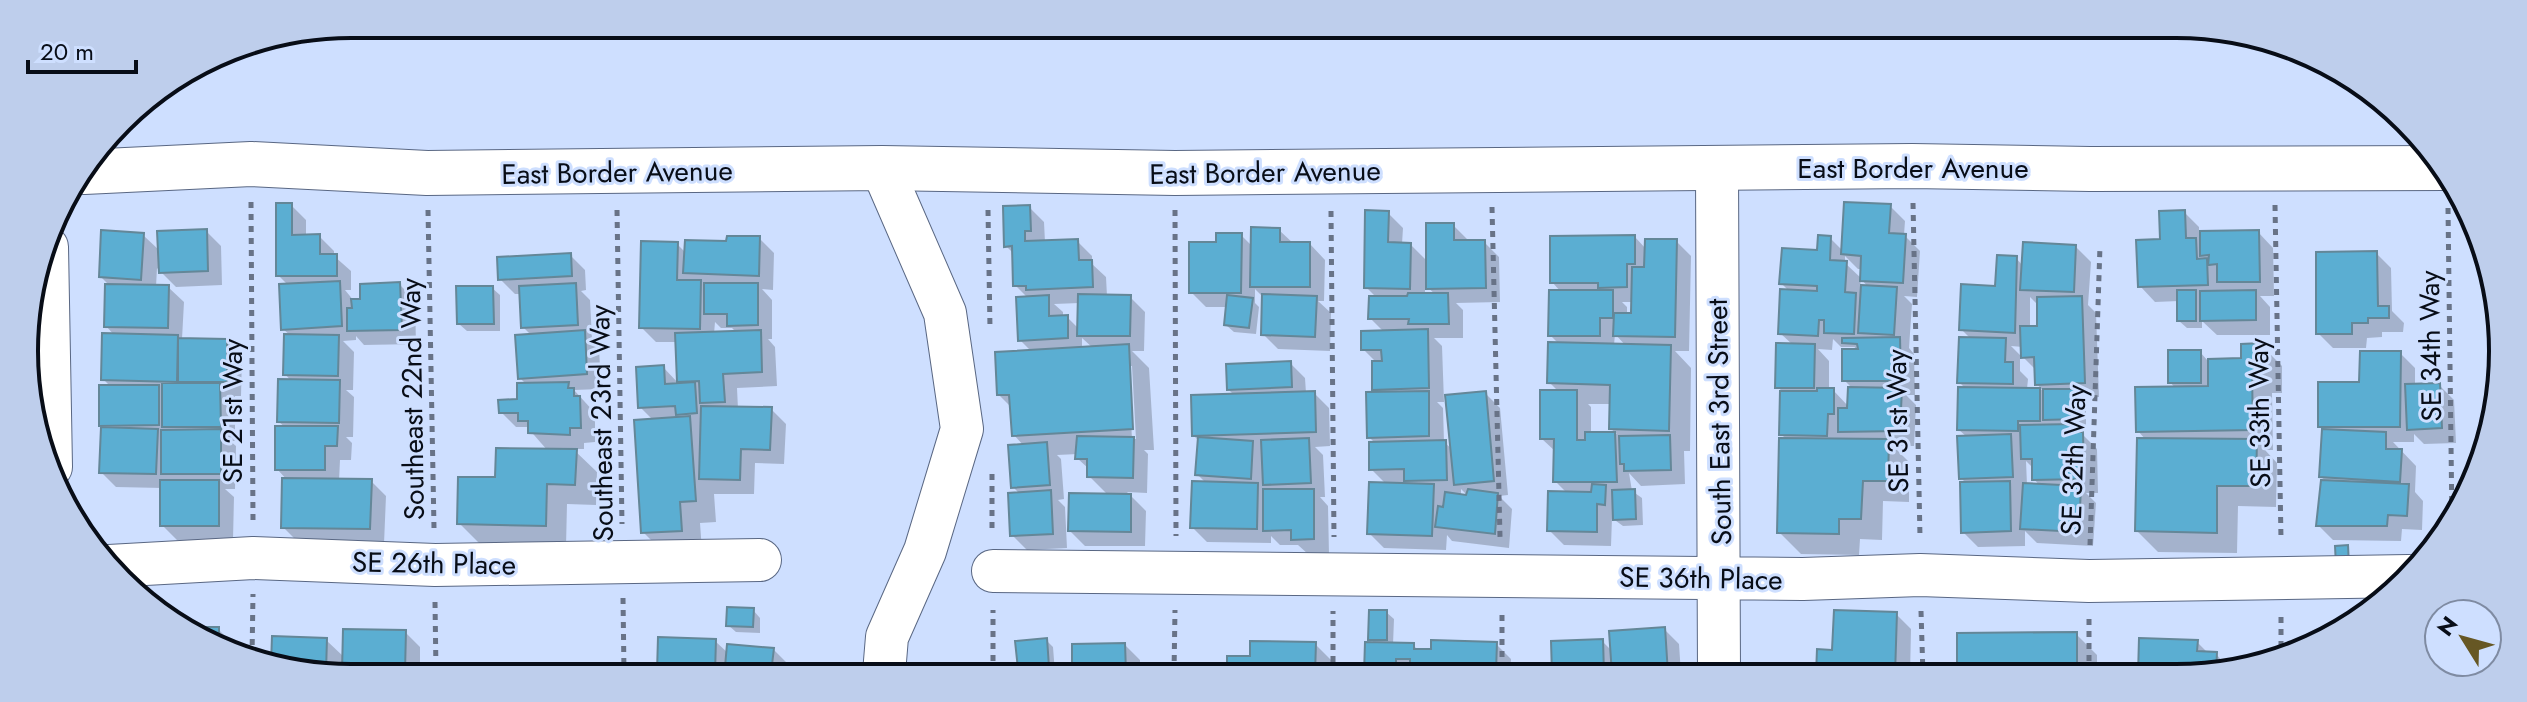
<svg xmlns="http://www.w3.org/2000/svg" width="2527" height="702" font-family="Jost,sans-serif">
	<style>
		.shadow { fill: #0003; fill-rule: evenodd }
		.building { fill: #5baed2; stroke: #648798; stroke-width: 2 }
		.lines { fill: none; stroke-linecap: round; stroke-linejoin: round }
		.street-casing { stroke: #596783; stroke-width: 44 }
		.secondary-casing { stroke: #596783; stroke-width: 46 }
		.path { stroke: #687387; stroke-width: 5; stroke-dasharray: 6 6; stroke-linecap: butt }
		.street { stroke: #fff; stroke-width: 42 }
		.secondary { stroke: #fff; stroke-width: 44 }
		.labels { text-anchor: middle; stroke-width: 6; stroke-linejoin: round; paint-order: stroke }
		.street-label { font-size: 28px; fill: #080d17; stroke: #cedfff }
		.rim { fill: none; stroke: #080d17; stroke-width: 4 }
	</style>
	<rect width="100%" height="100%" fill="#cedfff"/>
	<path class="shadow" d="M291 205 306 220V236H319L334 251V256L351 271V290H345L354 301 400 285 415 300 416 344 364 345 356 336V340L343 341 354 352 353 390H346L354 397 353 437H346L352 443 351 460H340L339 481H371L386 496 384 544 298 542 283 527 288 481 277 469 286 428 279 422 292 382 285 374 291 336 283 329 289 286 278 275Z
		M1890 206 1905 221 1904 235 1920 251 1917 297 1904 296 1912 304 1909 348 1914 354 1915 395H1906L1916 405 1914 446H1893L1909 462V502L1883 501 1882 540 1860 539 1859 555 1801 554 1779 532 1787 440 1781 434 1782 391 1777 387 1793 345 1780 333 1790 292 1781 283 1819 252 1830 238 1843 251ZM1845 256 1858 269H1863L1862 279 1845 263ZM1861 279 1869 288 1860 287ZM1833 339 1841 347H1855L1844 380 1853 389 1849 407 1833 390 1829 391V361L1818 349 1832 350Z
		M1029 207 1044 222 1045 242 1077 241 1092 256V264L1106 277 1107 296 1130 297 1145 312 1144 351H1132L1149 368 1154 450H1144L1148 454 1147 493 1127 492 1146 511 1145 546H1085L1070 531 1108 495 1089 476V469L1077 458 1078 454 1057 455 1061 459 1064 499 1058 500 1065 507 1067 548 1027 550 1012 535 1020 494 1013 487 1024 446 1014 435 1012 408 999 395 1032 352 1020 340 1028 298 1015 285 1014 254 1006 246ZM1080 303V330L1067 317 1063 318V312L1054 304ZM1082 338 1093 348 1082 349ZM1128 366H1132L1136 439H1132Z
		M2184 212 2199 227V233L2258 232 2273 248 2274 296H2260L2270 307V335H2217L2202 321V328H2187L2179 321V301L2155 302 2140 286 2162 240Z
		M1388 213 1403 228 1402 244H1410L1428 262 1453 225 1468 240 1484 242 1499 257 1500 302 1456 303 1463 310V338H1434L1442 346 1444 402H1437L1443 408 1444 442 1453 450 1485 393 1500 408 1508 495 1499 496 1512 509 1509 548 1452 541 1447 535 1446 550 1384 548 1369 533 1387 485 1371 469 1376 444 1369 437 1379 394 1374 389 1377 363 1363 349 1384 332 1370 318 1377 298 1366 287ZM1425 285 1436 295 1425 296ZM1461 489 1469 497 1461 496Z
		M1279 230 1294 244H1310L1325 260 1324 301H1318L1331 313 1330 351 1278 349 1263 334 1264 298 1255 289V303L1259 307 1256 334 1234 332 1226 325 1228 307H1206L1191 292 1218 244 1241 235 1253 247Z
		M206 231 221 246 222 285 176 287 157 268 156 287H168L184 302 182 339 227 341 242 356 241 396H235V441H230L236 446 235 489H225L234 497 233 540H177L162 525V488L116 487 101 472V425L111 387 103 379 115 336 106 326 110 286 101 277 143 235 160 251Z
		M1635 237 1646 249 1676 241 1691 256 1689 351H1675L1691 368 1690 451H1684L1685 484 1641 486 1629 473 1632 491 1642 498 1643 525 1623 526 1612 518 1611 546 1564 545 1549 530 1567 493 1555 481 1556 452 1542 439 1559 392 1549 382 1559 344 1550 335 1561 292 1552 282ZM1622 302H1633V316L1627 315V307ZM1615 334 1626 346 1614 345ZM1588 404H1612L1611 429 1617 434H1591V407Z
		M759 238 774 253 773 290 762 289 772 300V339H768L775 347 777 386 737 388 738 409H771L786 424 784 464 755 463 754 494H714L716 522 700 523 702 551 664 553 643 532 654 421 640 407 663 367 679 384 678 342H656L641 327 677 244 686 253ZM715 322 721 328H732L737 333 714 334Z
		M2076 247 2091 262 2088 305 2096 313 2099 397 2086 398V425L2074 426 2097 449 2098 493H2086L2096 503 2093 546 2037 543 2025 531V546L1978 547 1963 532 1967 484 1961 478 1967 437 1959 430 1966 389 1959 382 1971 339 1961 329 1997 288 2016 258 2023 266ZM2030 297 2037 304 2039 328H2030ZM2011 346 2023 347V357L2036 370 2037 384 2042 390 2027 389 2028 379 2020 371V355ZM2026 461 2034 469V479L2040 486 2027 485Z
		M2376 253 2391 268 2392 311 2404 323 2403 332H2382V337L2367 338 2366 348H2333L2318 333Z
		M570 255 585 270 586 290 581 291 590 300 592 339 599 347 601 389 574 390 595 413V442L584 443V449H573L597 472 596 505 567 504 566 547 480 544 459 523 497 480 548 451 527 427H516L501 412 519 401 527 385 520 378 531 335 523 327 521 294H515L500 279Z
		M492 288 500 295V331H467L459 324Z
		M2261 345 2282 366V393H2272L2273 450H2265L2277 463 2276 507 2238 506 2237 553 2158 552 2137 531 2146 440 2138 431 2176 389 2170 382 2200 352 2208 361 2243 360Z
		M2400 353 2415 368V386L2439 385 2454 400 2456 443 2424 444 2414 434V442H2393L2416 466 2415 492 2423 501 2422 530 2402 529 2401 541 2333 540 2318 525 2327 482 2321 477 2324 430 2320 426 2361 384Z
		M1290 363 1305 378 1306 393H1314L1329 408 1330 446 1315 447 1323 455 1325 497H1320L1328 506 1329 554H1308L1298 545H1280L1271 536V543L1207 542 1192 527 1206 483 1197 474 1199 441 1194 436 1235 396 1228 389Z
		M753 610 760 618V633L736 632 728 625Z
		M1386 612 1394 619 1393 645H1413L1419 651 1496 644 1511 659 1510 674H1366L1376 644 1370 639Z
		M1896 614 1911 629 1910 675H1818L1834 652Z
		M183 629H218L233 644V649Z
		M1664 629 1679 644 1681 674H1554L1553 643 1602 641 1612 651Z
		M405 632 420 647V672H344L341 669V672H288L326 640 344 657Z
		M2076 634 2097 655V675H1959Z
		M660 639 715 641 728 653 773 649 788 664 787 673 659 672Z
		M1046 640 1053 647 1055 673H1024L1020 668Z
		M2141 640 2197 642 2208 653 2216 654 2231 671 2218 675H2140Z
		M1315 644 1336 665V674L1229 673V658H1252Z
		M1125 645 1140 660V673H1074V646Z"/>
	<path class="building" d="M1844 202 1891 204 1889 233 1906 234 1903 283 1860 281 1861 256 1841 254Z
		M276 203H292V235L320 234V254H337V276H276Z
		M1030 205 1031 231H1025V241L1078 239 1079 260H1092L1093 287 1026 290V286H1013L1012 246 1004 247 1003 206Z
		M1365 210 1389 211 1388 242 1411 243 1410 289 1364 288Z
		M2185 210 2186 238H2196L2197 259 2207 258 2208 285 2138 287 2136 240 2160 239 2159 211Z
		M1426 223H1454V240H1485L1486 288 1426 289Z
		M1251 227 1280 228V242H1310V287H1250Z
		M207 229 208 271 159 273 157 231Z
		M101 230 144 233 141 280 99 277Z
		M2259 230 2260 282H2217V264L2208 265 2209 255 2200 256V231Z
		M1216 233H1242L1241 293H1189V242H1216Z
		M1635 235V264H1627V287L1598 288V283H1550V236Z
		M1818 235 1831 236 1830 260 1847 261 1845 292 1856 293 1854 334 1824 333V320H1819L1818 336 1778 334 1780 289 1817 291V286L1779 284 1782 248 1817 250Z
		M727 236H760L759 276 683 273 685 240 726 241Z
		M1645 239H1677L1675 337 1613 336 1614 313H1631L1632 267H1644Z
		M641 241 678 242 677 280H701L700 329 639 328Z
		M2023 242 2076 245 2074 292 2020 290Z
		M2377 251 2378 306H2389V318H2368V323H2352V334H2316V252Z
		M571 253 572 276 498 280 497 257Z
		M1997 255 2017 256 2015 333 1959 330 1961 284 1995 286Z
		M340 281 342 326 281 330 279 284Z
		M400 282 402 330 347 331V308H352L351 299H360V284Z
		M576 283 578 325 521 328 519 286Z
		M704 283H758V325L727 326V314H704Z
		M105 284 169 285 168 328 104 327Z
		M1861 285 1897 287 1894 335 1858 333Z
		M456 286H493L494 324H457Z
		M1549 290H1613V318H1600V336H1548Z
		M2177 290H2196V321H2177Z
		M2256 290V320L2200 321V291Z
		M1408 293H1448L1449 324H1408L1409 319H1368L1369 296H1407Z
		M1078 294 1131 295 1130 336H1077Z
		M1262 294 1317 296 1315 337 1261 335Z
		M1049 295V316L1068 315V338L1018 341 1016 297Z
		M1227 295 1253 298 1249 328 1224 325Z
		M2082 296 2085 383 2035 385 2034 357 2021 358 2020 326H2037V297Z
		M1428 329 1429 388 1372 390V361H1382L1381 350H1361V331Z
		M585 330 587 374 518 379 515 335Z
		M761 330 762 372 723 374 725 402 700 403 699 381 677 382 675 333Z
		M102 333 178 335 177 382 101 380Z
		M284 334 339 335 338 376 283 375Z
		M1900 337 1901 381H1842V349H1858L1857 344 1842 343V338Z
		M1959 337 2006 338 2005 362H2013V384L1957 383Z
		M178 338 227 339V382H178Z
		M1548 342 1671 345 1669 431 1609 429 1610 385 1547 383Z
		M1776 343 1815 344 1814 388H1775Z
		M2261 343 2262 372 2252 373 2253 430 2136 432 2135 387 2208 386V359L2241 358V344Z
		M1129 344 1133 429 1012 436 1009 395H997L995 352Z
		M2168 350H2201V383H2168Z
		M2360 351H2401L2400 427H2318V382H2359Z
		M1291 361 1292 387 1227 390 1226 364Z
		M664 365 665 384 695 382 697 413 676 415 675 406 638 408 636 367Z
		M278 379 340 380 339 423 277 422Z
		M569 382 568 388H574V396H580L581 428H570V435L528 433V421H518V413H499L498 400 517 399V383Z
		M162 383H220L221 427H162Z
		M2440 383 2442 428 2407 430 2405 384Z
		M99 385H159V425L99 426Z
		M1848 387 1902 388 1900 431 1838 432V408H1847Z
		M1958 387 2040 388V421H2018V431L1957 430Z
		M1817 388H1834V414H1828L1827 436 1779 435 1780 391H1817Z
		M2043 389H2079L2080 419 2043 420Z
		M1540 390H1577V440H1585V432H1615L1617 482H1553L1554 439H1540Z
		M1315 391 1316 432 1192 436 1191 395Z
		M1429 391V436L1367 438 1366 392Z
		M1486 391 1494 481 1454 485 1445 395Z
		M701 406 772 407 770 450 741 449 740 480 699 479Z
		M690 416 696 501 680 502 682 531 641 533 634 420Z
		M2075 424V432H2083L2084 479 2032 480V459H2021L2020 425Z
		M275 426H338L337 446H325V470H275Z
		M101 427 158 429 156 474 99 473Z
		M221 429V474H161V430Z
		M2322 429 2386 432V449H2402L2400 482 2319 477Z
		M2011 434 2013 477 1959 479 1957 436Z
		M1670 435 1671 470 1624 471V464H1620L1619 436Z
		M1077 436 1134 437 1133 478 1087 477V459H1075Z
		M1198 437 1253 441 1251 479 1195 475Z
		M1309 438 1311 483 1263 485 1261 440Z
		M1779 438 1889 439 1888 481H1863L1861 519H1839V534L1777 533Z
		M2137 438 2257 439 2256 486H2217V533L2135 531Z
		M1446 440 1447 480 1404 481V469L1369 470V442Z
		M1047 442 1050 485 1011 488 1008 445Z
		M496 448 577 449 575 485 547 484 546 526 457 524 458 477H495Z
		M282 478 372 479 370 529 281 528Z
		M160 480H219V526H160Z
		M2321 480 2409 484 2407 516 2388 515 2387 526H2316Z
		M1192 481 1258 483 1257 529 1190 528Z
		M2010 481 2011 531 1961 533 1960 482Z
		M1369 482 1434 484 1432 536 1367 534Z
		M2023 483 2081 486 2079 532 2020 529Z
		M1592 484 1606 485 1605 505 1597 504V532L1547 531 1548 491 1591 492Z
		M1263 489H1314V539L1291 540V530L1263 531Z
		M1468 489 1498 493 1495 534 1435 527 1438 506 1443 507 1445 492 1466 495Z
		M1635 489 1636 519 1613 520 1612 490Z
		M1051 490 1053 534 1010 536 1008 493Z
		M1069 493 1131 494V532L1068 531Z
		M2348 545 2349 566H2336L2335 546Z
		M727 607 754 608 753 627 726 626Z
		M1369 610H1387V640H1368Z
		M1834 610 1897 612 1895 675H1816L1817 649 1832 650Z
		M178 627H219V643Z
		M1665 627 1668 674H1612L1609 631Z
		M343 629 406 630 405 672H342Z
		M2077 632V675H1957V633Z
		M272 636 327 638 326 672H287L271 665Z
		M658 637 716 639 715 673 657 672Z
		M1047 638 1049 667 1018 669 1015 641Z
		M2139 638 2198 640 2197 651 2217 652 2216 675H2138Z
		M1603 639 1604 674H1552L1551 641Z
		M1431 640 1497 642 1496 672 1410 674V659H1396V674H1364L1365 642 1414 643V649H1431Z
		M1250 641 1316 642 1315 674 1227 673V656H1250Z
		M1125 643 1126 673H1072V644Z
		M727 644 774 648 771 673H728L729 667H725Z"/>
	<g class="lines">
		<g class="street-casing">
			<path id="street" d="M882 168 945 313 962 429 925 551 887 637 884 673
				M1717 170 1719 674
				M47 247 51 467
				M109 566 253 558 435 565 760 560
				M993 571 1803 579 1920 575 2089 581 2409 576"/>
		</g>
		<g class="secondary-casing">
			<path id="secondary" d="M84 172 251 164 427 173 882 168 1175 173 1912 166 2090 169 2446 168"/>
		</g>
		<path class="path" d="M251 202 253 520
			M1913 203 1920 537
			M2275 205 2281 539
			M1492 207 1500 537
			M2448 208 2452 523
			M428 210 434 528
			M617 210 622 524
			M988 210 990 328
			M1175 210 1176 536
			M1331 211 1334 537
			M992 474V532
			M2090 545 2100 246
			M623 598 624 672
			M435 602 436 672
			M1921 611 1923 675
			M1502 615V674
			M2281 617V656
			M2089 619V675
			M252 657 253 594
			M993 673V610
			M1174 673 1175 610
			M1333 674V611"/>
		<use href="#street" class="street"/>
		<use href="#secondary" class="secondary"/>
	</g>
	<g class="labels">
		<g class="street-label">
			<text x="1913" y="178">East Border Avenue</text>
			<text transform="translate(617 172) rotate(-1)" y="10">East Border Avenue</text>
			<text transform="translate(1265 172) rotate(-1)" y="10">East Border Avenue</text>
			<text transform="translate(2430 346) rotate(-91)" y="10">SE 34th Way</text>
			<text transform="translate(412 399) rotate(-91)" y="10">Southeast 22nd Way</text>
			<text transform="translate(232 411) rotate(-90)" y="10">SE 21st Way</text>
			<text transform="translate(2259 413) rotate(-91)" y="10">SE 33th Way</text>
			<text transform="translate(1897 421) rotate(-91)" y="10">SE 31st Way</text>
			<text transform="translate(1719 422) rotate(-91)" y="10">South East 3rd Street</text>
			<text transform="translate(601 423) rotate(-91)" y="10">Southeast 23rd Way</text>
			<text transform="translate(2073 460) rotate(-88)" y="10">SE 32th Way</text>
			<text transform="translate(434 563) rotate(1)" y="10">SE 26th Place</text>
			<text transform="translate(1701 578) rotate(1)" y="10">SE 36th Place</text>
		</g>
	</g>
	<path d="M0 0H2527V702H0ZM351 38H2176A313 313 0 0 1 2489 351V351A313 313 0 0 1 2176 664H351A313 313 0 0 1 38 351V351A313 313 0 0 1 351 38Z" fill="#beceec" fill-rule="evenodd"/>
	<path class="rim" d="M351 38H2176A313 313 0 0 1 2489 351V351A313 313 0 0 1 2176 664H351A313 313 0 0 1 38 351V351A313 313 0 0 1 351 38Z"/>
	<g transform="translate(2463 638) rotate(307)"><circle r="38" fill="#cedfff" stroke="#7f8ba2" stroke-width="2"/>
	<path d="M0-6L14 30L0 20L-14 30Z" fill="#665724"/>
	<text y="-12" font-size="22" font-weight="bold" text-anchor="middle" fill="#080d17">N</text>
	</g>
	<path d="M28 60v12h108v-12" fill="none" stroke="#080d17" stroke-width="4"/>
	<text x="40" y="60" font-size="24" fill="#080d17" stroke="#cedfff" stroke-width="6" paint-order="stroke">20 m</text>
</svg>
